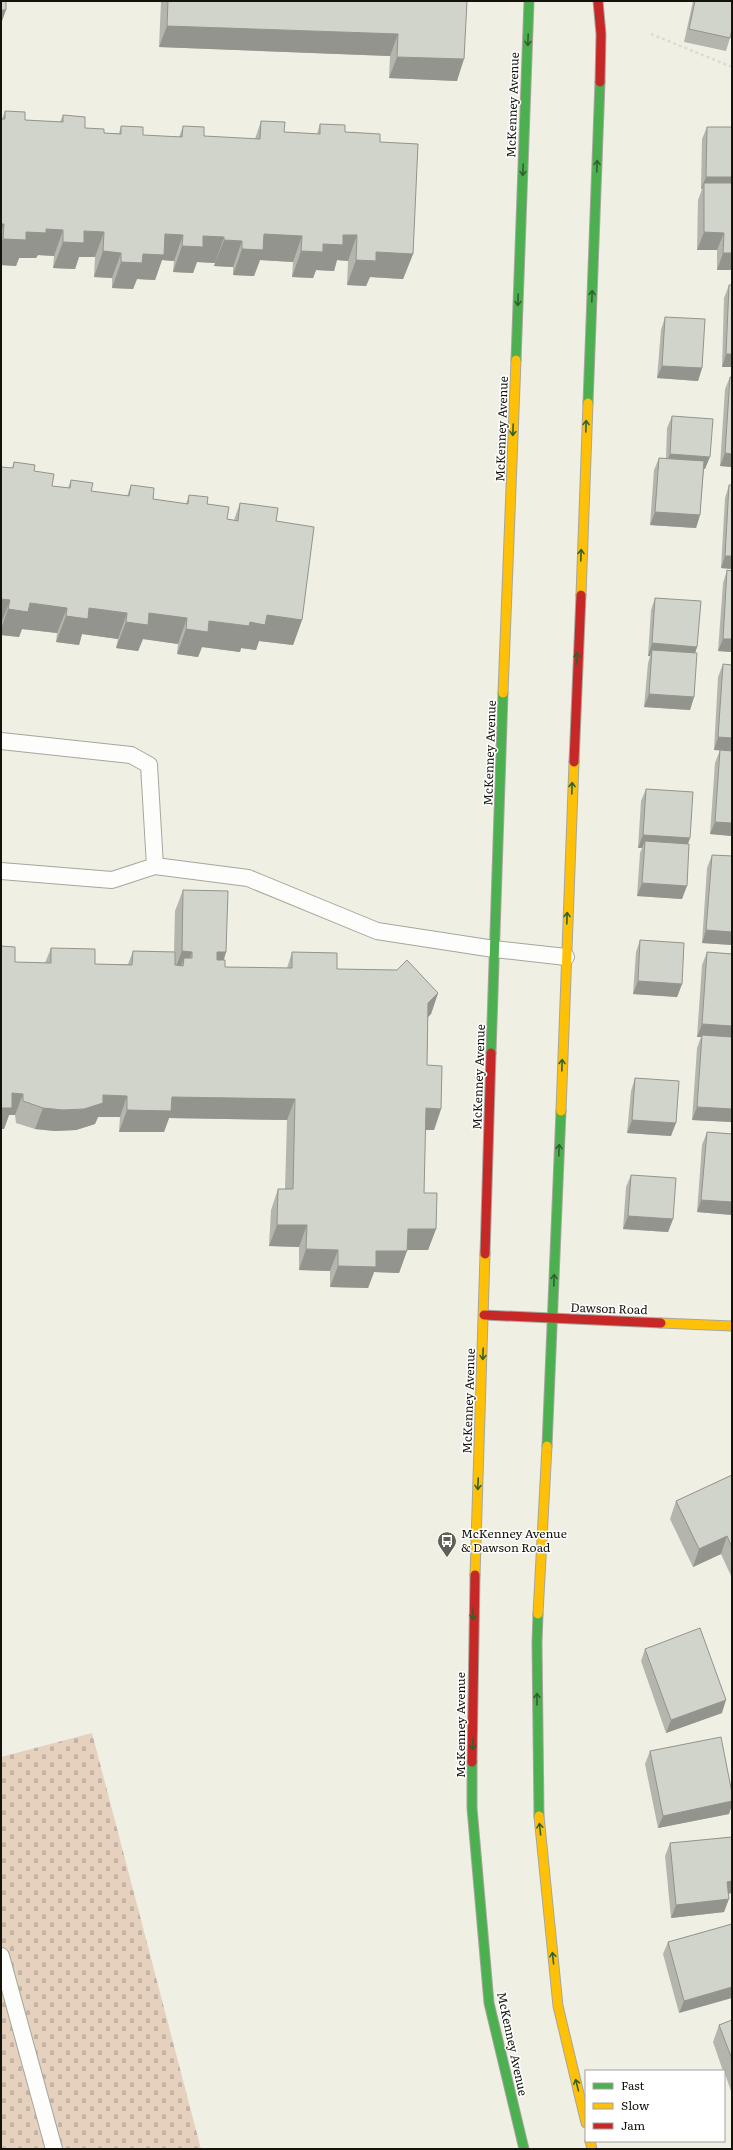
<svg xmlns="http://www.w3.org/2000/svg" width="733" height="2150" font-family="Literata,serif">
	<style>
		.cemetery { fill: url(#cemetery-stones) }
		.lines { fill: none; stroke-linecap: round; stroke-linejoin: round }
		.lane-casing { stroke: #a6a69d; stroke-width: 18 }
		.fast-casing { stroke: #a6a69d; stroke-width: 11 }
		.slow-casing { stroke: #a6a69d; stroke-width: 11 }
		.jam-casing { stroke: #a6a69d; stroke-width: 11 }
		.path { stroke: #dbdbd7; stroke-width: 2.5; stroke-dasharray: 3 3; stroke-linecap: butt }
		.lane { stroke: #fdfdfb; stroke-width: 16 }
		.fast { stroke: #4caf50; stroke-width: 9 }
		.slow { stroke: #ffc107; stroke-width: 9 }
		.jam { stroke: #c62828; stroke-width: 9 }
		.wall { fill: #b4b6ae }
		.shaded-wall { fill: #92948d }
		.building { fill: #d1d4ca; stroke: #92948d }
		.oneway { stroke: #30612e }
		.labels { text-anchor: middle; stroke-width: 3; stroke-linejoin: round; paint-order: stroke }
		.street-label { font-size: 12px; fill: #13130c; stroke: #fff }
		.poi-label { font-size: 12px; fill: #13130c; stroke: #fff; text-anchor: start }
	</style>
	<defs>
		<pattern id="cemetery-stones" width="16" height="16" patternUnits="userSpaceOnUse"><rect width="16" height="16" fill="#e6d1bf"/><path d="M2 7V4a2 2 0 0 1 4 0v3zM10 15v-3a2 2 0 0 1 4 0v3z" fill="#c4b3a3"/></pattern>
	</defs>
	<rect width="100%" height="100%" fill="#efefe3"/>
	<path class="cemetery" d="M92 1733 201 2149H1V1757Z"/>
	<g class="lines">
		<g class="lane-casing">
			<path id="lane" d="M1 741 131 755 149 765 155 866
				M1 871 112 880 155 866 248 878 377 931 494 949 566 957
				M1 1956 54 2149"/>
		</g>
		<g class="fast-casing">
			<path id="fast" d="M516 360 529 1
				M588 403 600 82
				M491 1053 503 693
				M547 1446 561 1111
				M538 1614 537 1643 539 1816
				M472 1762V1808L489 2003 524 2149"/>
		</g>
		<g class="slow-casing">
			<path id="slow" d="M581 595 588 403
				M503 693 516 360
				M561 1111 574 762
				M661 1323 732 1326
				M475 1575 485 1254
				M538 1614 547 1446
				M539 1816 558 2006 586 2123
				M590 2141 592 2149"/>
		</g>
		<g class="jam-casing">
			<path id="jam" d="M598 1 601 34 600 82
				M574 762 581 595
				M485 1254 491 1053
				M484 1315 661 1323
				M472 1762 475 1575"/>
		</g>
		<path class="path" d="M651 34 732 67"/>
		<use href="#lane" class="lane"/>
		<use href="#fast" class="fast"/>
		<use href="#slow" class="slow"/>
		<use href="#jam" class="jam"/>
	</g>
	<path class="wall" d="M161 1H467L457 81 389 78 390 56 159 47Z
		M693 1H732L730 38 726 51 684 42Z
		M5 111 25 120 60 122 63 115 85 128 104 133H119L121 126 143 135 179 137 183 126 204 136 255 139 261 121 284 132 317 134 320 124 345 132 380 142 413 254 403 279 370 277 366 286 347 285 348 261 337 260 334 271 316 270 313 278 292 277 293 262 260 260 254 276 233 275V267L214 266 215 263 197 262 193 273 173 272 174 261 162 260 155 280 137 279 133 289 112 288V278L94 277 95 257H79L75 269 53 268 54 256 38 255 36 258H19L16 266 1 265V119H2Z
		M707 127H732V270H717V250H697L698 200 702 189H701L702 139Z
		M729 285H732V367H722L724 298Z
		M665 317 702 368 698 381 657 378 661 330Z
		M730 377 732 467 720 466 725 389Z
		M672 416 705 469H704L700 515 696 528 650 525 654 470 659 458H666L667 428Z
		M14 462 34 471 52 486 68 488 71 480 91 491 127 496 131 485 153 499 186 504 189 495 207 504 227 519 234 520 240 503 276 521 302 620 293 645 259 641 256 650 241 648 240 652 202 647 198 657 177 654 178 644 143 639 138 651 116 648 118 639 82 634 79 645 56 642 57 633 22 629 19 637 1 635V467L12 468Z
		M729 485 732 569 721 568 725 498Z
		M727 570 732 571V652L718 651 723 583Z
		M655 598 697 647 695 653 694 697 690 710 644 707 648 663 650 656H648L651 610Z
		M723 664 732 751 714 750 718 677Z
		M720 750 732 836 710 834 715 763Z
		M646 789 690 838 688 844 682 899 637 896 640 853 642 848H638L641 801Z
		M712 855 732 856V945L702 943 707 868Z
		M183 890 226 952 224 960 225 967 287 968 292 952 337 969 438 993 431 1014 428 1017 427 1065 441 1109 434 1130H425L424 1193 436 1229 428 1250H407L399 1273 374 1272 368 1288 330 1287V1271L299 1270V1247L269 1246 271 1210 278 1189H285L287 1120 169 1118 164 1132H119L120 1117H98L95 1124 76 1130 55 1131 35 1129 16 1123 15 1115H9L4 1129 15 962 45 963 51 948 95 964H128L133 951 174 952 175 911Z
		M640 940 682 984 677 997 633 994 636 952Z
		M707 952 732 954V1122L692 1120 697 1048 701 1037H697L702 965Z
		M635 1078 671 1136 627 1133 631 1091Z
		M707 1132 732 1134V1215L697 1212 702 1145Z
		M631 1175 673 1219 668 1232 623 1229 626 1187Z
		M732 1475V1578L721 1554 693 1567 670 1519 676 1501Z
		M645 1649 722 1713 666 1733 641 1661Z
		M650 1751 729 1814 658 1828 645 1764Z
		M732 1837V1893L728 1894 724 1912 671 1918 665 1856 670 1843Z
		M732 1924 679 2013 663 1954 668 1942Z
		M732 2020V2094L724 2071H723L713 2042 719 2025Z"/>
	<path class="shaded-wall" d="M1 10H6L1 24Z
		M167 26 398 34 390 56 159 47Z
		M397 57 464 59 457 81 389 78Z
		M706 177H732V190L704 183 702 189H701Z
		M1 224H4L1 232Z
		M46 229 63 230 54 256 38 255 36 258H19L16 266 1 265V244L3 239 26 232Z
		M84 231 104 232 95 257H79L75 269 53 268 63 242Z
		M704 232 724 233 717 250H697Z
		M165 234 183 235 174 261 162 260 155 280 137 279 133 289 112 288 121 262Z
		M264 234 302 236 293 262 260 260 254 276 233 275 242 249Z
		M343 235H357L348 261 337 260 334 271 316 270 313 278 292 277 301 251 323 244Z
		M203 236 224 237 215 263 197 262 193 273 173 272 182 246Z
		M224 240 242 241 233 267 214 266Z
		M103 251 121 253 112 278 94 277Z
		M376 252 413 254 403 279 370 277 366 286 347 285 356 260Z
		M723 253H732V270H717Z
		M726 354H732V367H722Z
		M662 366 702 368 698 381 657 378Z
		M725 453 732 454V467L720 466Z
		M670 454 710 457 705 469 665 467Z
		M655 512 700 515 696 528 650 525Z
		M725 556H732V569L721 568Z
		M1 599 10 600 1 624Z
		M30 603 67 608 57 633 22 629 19 637 1 635V629L8 609Z
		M89 608 127 613 118 639 82 634 79 645 56 642 66 616Z
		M149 613 187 618 178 644 143 639 138 651 116 648 126 622Z
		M267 615 302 620 293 645 259 641 256 650 241 648 240 652 202 647 198 657 177 654 186 629 209 621 250 622Z
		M723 639H732V652L718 651Z
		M652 643 697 647 693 659 652 650 650 656H648Z
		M649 694 694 697 690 710 644 707Z
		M718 737 732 738V751L714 750Z
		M715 822 732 823V836L710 834Z
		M643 835 690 838 685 851 645 841 642 848H638Z
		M642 883 687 886 682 899 637 896Z
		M706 930 732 932V945L702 943Z
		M182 951 192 952 184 973 183 966 184 958 178 973 174 972Z
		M217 952H226L219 973H209Z
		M638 981 682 984 677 997 633 994Z
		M438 993 431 1014 421 1024 428 1003Z
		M702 1024 732 1026V1039L702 1035 701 1037H697Z
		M12 1093 23 1094 15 1115H9L4 1129H1V1108Z
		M103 1095 127 1096 120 1117H98L95 1124 76 1130 55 1131 35 1129 43 1108Z
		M172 1097 295 1099 287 1120 169 1118 164 1132H119L127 1110Z
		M697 1107 732 1109V1122L692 1120Z
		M426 1108 441 1109 434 1130H418Z
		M632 1120 676 1123 671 1136 627 1133Z
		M701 1200 732 1202V1215L697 1212Z
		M628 1216 673 1219 668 1232 623 1229Z
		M277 1225H307L299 1247 269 1246Z
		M408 1229H436L428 1250H400Z
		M306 1249 338 1250 330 1271 299 1270Z
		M376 1251H407L399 1273 374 1272 368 1288 330 1287 338 1266Z
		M727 1536 721 1554 693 1567 699 1549Z
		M726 1700 722 1713 666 1733 671 1720Z
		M732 1801V1805L729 1814 658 1828 663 1816Z
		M732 1881V1893L723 1894 727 1882Z
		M729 1899 724 1912 671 1918 676 1905Z
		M732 1987V1998L679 2013 684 2001Z"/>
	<path class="building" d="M1 1H6V10H1Z
		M168 1H467L464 59 397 57 398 34 167 26Z
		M695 1H732V30L730 38 689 29Z
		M5 111 25 112V120L63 122V115L85 117V128L104 129V133L121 134V126L143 127V135L182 137 183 126 204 127V136L260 139 261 121 285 122 284 132 320 134V124L345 125V132L380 134V142L418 144 413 254 376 252V261L356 260 357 235H343V245L323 244V252L301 251 302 236 264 234 263 250 242 249V241L224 240V237L203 236V247L182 246 183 235 165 234 164 255 143 254 142 263 121 262V253L103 251 104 232 84 231V243L63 242V230L46 229V233L26 232V240L3 239 4 224H1V119H5Z
		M707 127H732V177H706Z
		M704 183H732V253H723L724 233 704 232Z
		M729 285H732V354H726Z
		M665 317 705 319 702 368 662 366Z
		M730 377H732V454L725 453Z
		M672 416 713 419 710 457 670 454Z
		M659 458 704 461 700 515 655 512Z
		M14 462 35 465 34 471 54 474 52 486 70 488 71 480 93 483 91 491 129 496 131 485 154 488 153 499 188 504 189 495 208 497 207 504 229 507 227 519 238 521 240 503 278 508 276 521 314 527 302 620 267 615 265 625 250 622 249 626 209 621 208 632 186 629 187 618 149 613 148 625 126 622 127 613 89 608 88 619 66 616 67 608 30 603 28 612 8 609 10 600 1 599V467L13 468Z
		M729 485H732V556H725Z
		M727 570 732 571V639H723Z
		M655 598 701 601 697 647 652 643Z
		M652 650 697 653 694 697 649 694Z
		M723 664 732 665V738L718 737Z
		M720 750 732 751V823L715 822Z
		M646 789 693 792 690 838 643 835Z
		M645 841 689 844 687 886 642 883Z
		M712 855 732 856V932L706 930Z
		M183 890 228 891 226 952H217V960H225V967L292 968V952L337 953V969L397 970 407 960 438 993 428 1003 427 1065 442 1066 441 1109 426 1108 424 1193H437L436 1229H408L407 1251H376V1267L338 1266V1250L306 1249 307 1225H277L278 1189H293L295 1099 172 1097 171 1111 127 1110V1096L103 1095V1103L84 1109 63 1110 43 1108 23 1101V1094L12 1093V1108H1V946L15 947V962L51 963V948L95 949V964L132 965 133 951 175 952V965L183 966 184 958H192V952L182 951Z
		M640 940 684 943 682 984 638 981Z
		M707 952 732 954V1026L702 1024Z
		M702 1035 732 1037V1109L697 1107Z
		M635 1078 679 1081 676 1123 632 1120Z
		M707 1132 732 1134V1202L701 1200Z
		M631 1175 676 1178 673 1219 628 1216Z
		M732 1475V1547L727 1536 699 1549 676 1501Z
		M700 1628 726 1700 671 1720 645 1649Z
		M721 1737 732 1793V1801L663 1816 650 1751Z
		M732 1837V1881L727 1882 729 1899 676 1905 670 1843Z
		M732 1924V1987L684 2001 668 1942Z
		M732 2020V2059L719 2025Z"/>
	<defs><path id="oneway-shaft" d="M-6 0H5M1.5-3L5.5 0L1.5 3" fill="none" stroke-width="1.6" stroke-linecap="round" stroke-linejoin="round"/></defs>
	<g class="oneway">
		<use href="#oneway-shaft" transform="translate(528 40) rotate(92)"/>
		<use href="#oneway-shaft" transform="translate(597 166) rotate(-88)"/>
		<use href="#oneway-shaft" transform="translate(523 170) rotate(92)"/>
		<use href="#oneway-shaft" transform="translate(592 296) rotate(-88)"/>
		<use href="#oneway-shaft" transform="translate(518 300) rotate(92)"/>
		<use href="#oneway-shaft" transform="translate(586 426) rotate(-88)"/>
		<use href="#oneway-shaft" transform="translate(513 430) rotate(92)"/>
		<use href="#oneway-shaft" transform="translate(581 555) rotate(-88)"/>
		<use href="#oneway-shaft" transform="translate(577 658) rotate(-88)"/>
		<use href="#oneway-shaft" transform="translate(572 788) rotate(-88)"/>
		<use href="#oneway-shaft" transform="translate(567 918) rotate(-88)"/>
		<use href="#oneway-shaft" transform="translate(562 1065) rotate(-88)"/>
		<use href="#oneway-shaft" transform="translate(559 1150) rotate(-88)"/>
		<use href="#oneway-shaft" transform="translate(554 1280) rotate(-88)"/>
		<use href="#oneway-shaft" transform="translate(483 1354) rotate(92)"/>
		<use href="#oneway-shaft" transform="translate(478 1484) rotate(92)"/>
		<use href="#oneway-shaft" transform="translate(473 1614) rotate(92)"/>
		<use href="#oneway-shaft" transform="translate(537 1699) rotate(-90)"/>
		<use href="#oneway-shaft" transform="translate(473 1744) rotate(90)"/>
		<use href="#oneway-shaft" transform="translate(540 1829) rotate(-96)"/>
		<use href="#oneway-shaft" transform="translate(553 1958) rotate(-96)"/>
		<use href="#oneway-shaft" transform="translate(577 2085) rotate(-104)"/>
	</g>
	<defs>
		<g id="bus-pin" transform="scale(1)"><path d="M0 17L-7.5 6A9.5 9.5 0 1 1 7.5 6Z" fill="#606057" stroke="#fff"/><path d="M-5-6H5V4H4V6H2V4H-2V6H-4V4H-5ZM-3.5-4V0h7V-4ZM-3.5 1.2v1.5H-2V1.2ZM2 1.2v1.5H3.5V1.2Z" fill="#fff"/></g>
	</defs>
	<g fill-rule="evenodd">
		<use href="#bus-pin" x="447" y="1541"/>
	</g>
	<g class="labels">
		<g class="street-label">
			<text transform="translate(513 105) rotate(-88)" y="4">McKenney Avenue</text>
			<text transform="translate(502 429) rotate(-88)" y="4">McKenney Avenue</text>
			<text transform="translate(490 753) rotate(-88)" y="4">McKenney Avenue</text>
			<text transform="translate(479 1077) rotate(-88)" y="4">McKenney Avenue</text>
			<text transform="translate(609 1309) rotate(2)" y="4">Dawson Road</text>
			<text transform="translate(469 1401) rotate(-88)" y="4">McKenney Avenue</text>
			<text transform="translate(461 1725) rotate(-90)" y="4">McKenney Avenue</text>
			<text transform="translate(512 2044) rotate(78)" y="4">McKenney Avenue</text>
		</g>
		<g class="poi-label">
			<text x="461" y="1538">McKenney Avenue<tspan x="461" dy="14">&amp; Dawson Road</tspan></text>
		</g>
	</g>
	<rect width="733" height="2150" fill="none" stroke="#13130c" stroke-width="4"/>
	<rect x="585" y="2070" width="140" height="72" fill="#ffffff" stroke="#a1a19e"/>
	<rect x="593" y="2083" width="20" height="6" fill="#4caf50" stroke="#a1a19e"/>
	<text x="621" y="2090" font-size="12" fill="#13130c">Fast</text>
	<rect x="593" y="2103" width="20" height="6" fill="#ffc107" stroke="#a1a19e"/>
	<text x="621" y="2110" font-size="12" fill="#13130c">Slow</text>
	<rect x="593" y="2123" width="20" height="6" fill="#c62828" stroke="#a1a19e"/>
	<text x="621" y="2130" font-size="12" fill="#13130c">Jam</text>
</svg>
